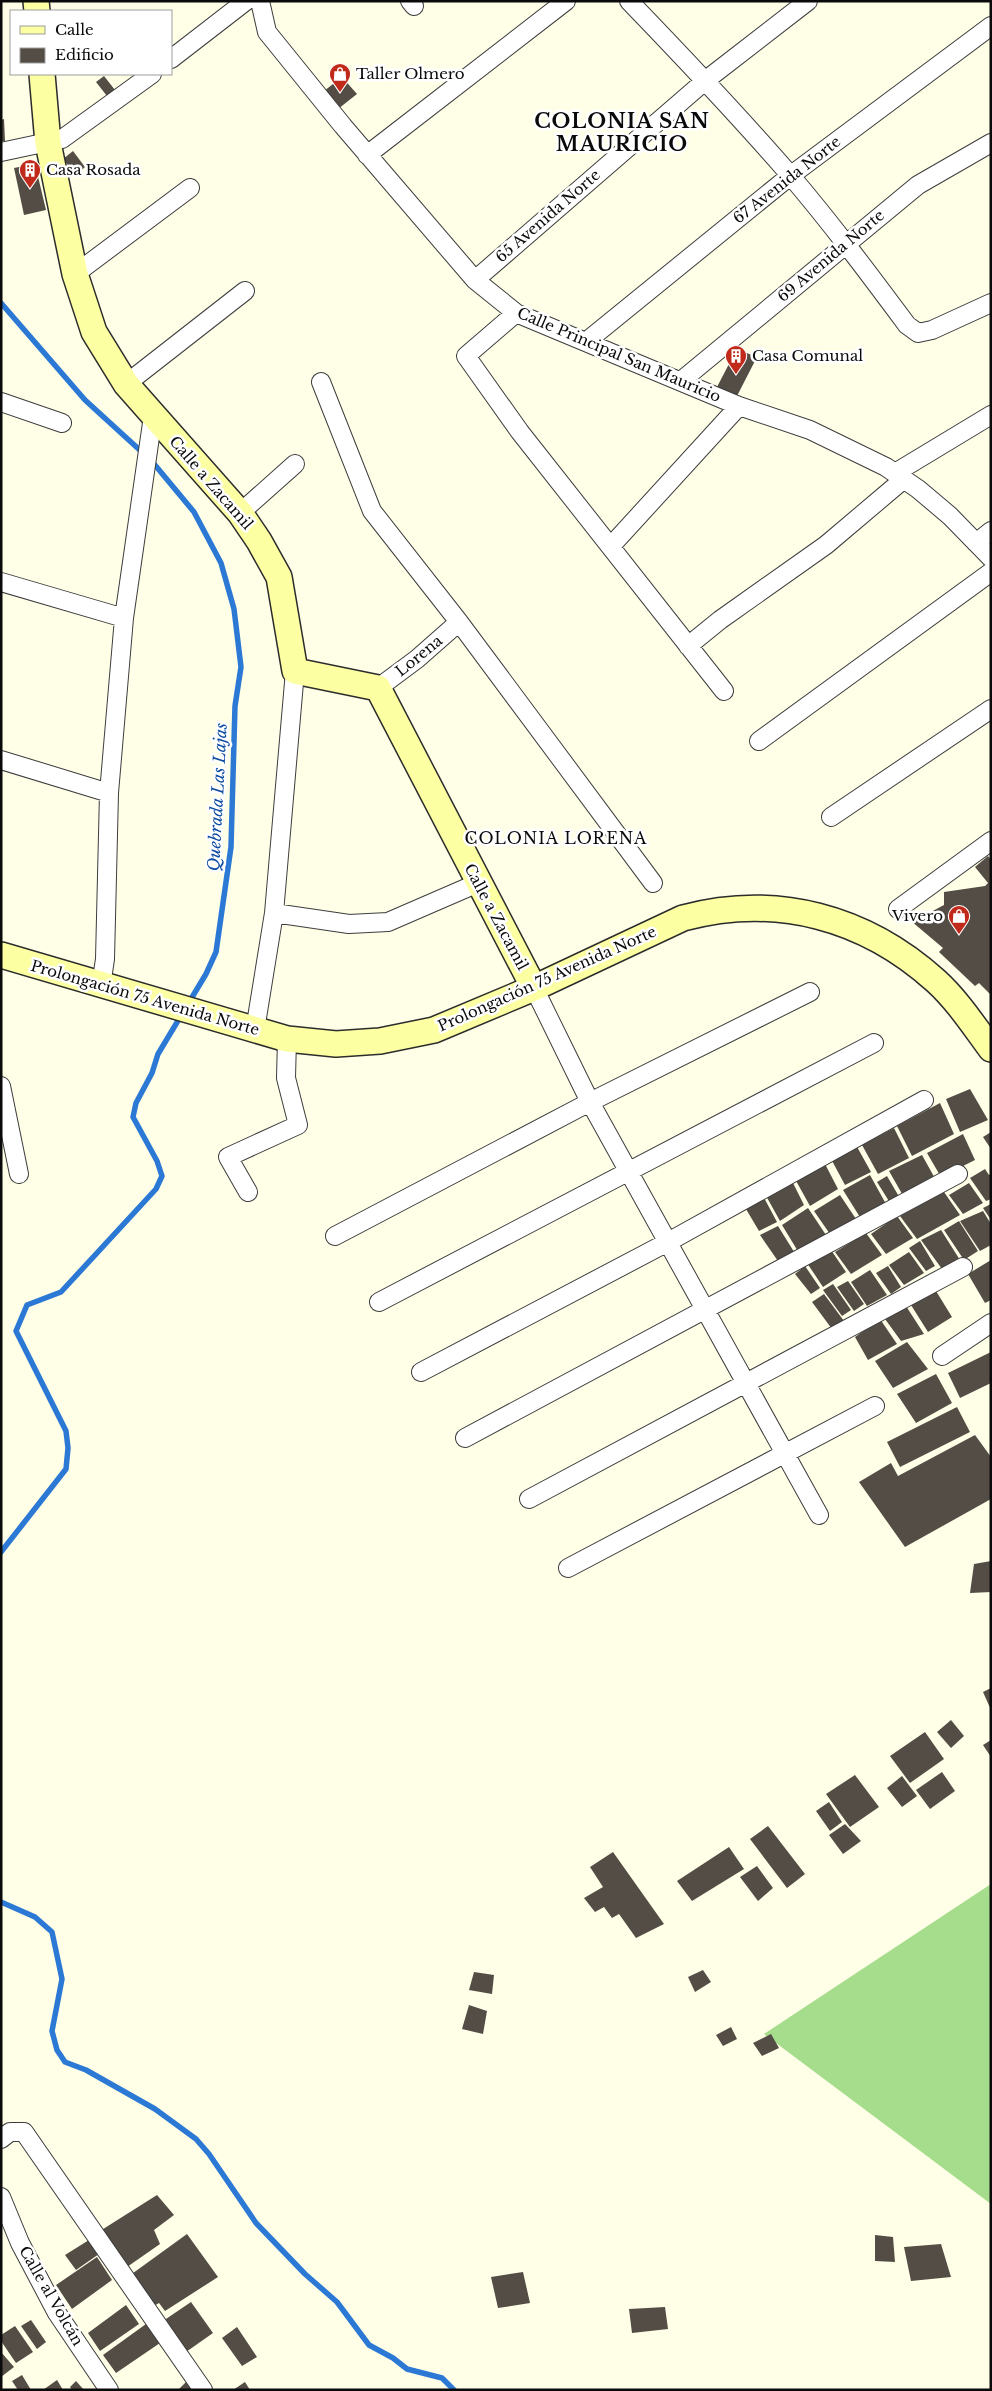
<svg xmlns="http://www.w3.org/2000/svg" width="992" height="2391" font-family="'Libre Baskerville',serif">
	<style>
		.forest { fill: #a6dd8d }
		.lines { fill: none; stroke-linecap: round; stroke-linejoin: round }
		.stream { stroke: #2b79d5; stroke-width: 5.5 }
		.building { fill: #534d46 }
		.street-casing { stroke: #3d3d3d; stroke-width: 20 }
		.secondary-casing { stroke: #2c2c2c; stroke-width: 28 }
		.street { stroke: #fff; stroke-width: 18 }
		.secondary { stroke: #fcffa2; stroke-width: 25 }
		.labels { text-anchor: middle; stroke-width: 5; stroke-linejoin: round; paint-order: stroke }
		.poi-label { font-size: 15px; fill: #0a0a0a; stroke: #fff; text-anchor: start }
		.street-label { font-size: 15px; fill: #0a0a0a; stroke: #fff }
		.water-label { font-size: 16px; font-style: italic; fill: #0d4ca2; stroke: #fff }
		.neighbourhood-label { font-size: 16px; letter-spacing: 1px; fill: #0a0a0a; stroke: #fff }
		.district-label { font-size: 20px; font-weight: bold; letter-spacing: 1px; fill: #0a0a0a; stroke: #fff }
	</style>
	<rect width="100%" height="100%" fill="#fffee7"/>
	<path class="forest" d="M991 1884V2204L764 2034Z"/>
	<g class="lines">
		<path class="stream" d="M1 303 85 400 143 453
			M150 459 194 512 221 563 234 609 241 667 235 706 231 847 216 952 206 974 188 1004
			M1 1552 66 1469 68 1448 66 1431 16 1331 27 1305 61 1292 156 1189 162 1176 157 1161 133 1117 136 1103 152 1073 158 1054 182 1014
			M1 1902 35 1917 52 1932 62 1979 52 2031 57 2050 65 2062 86 2070 155 2109 196 2139 209 2154 256 2223 305 2274 337 2302 369 2345 393 2358 407 2369 442 2378 454 2390"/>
	</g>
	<path class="building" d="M104 76 115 90 107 96 96 82Z
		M342 77 357 94 338 109 324 91Z
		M4 119 5 141H1V120Z
		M73 151 85 167 76 175 63 159Z
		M35 164 46 210 24 215 14 168Z
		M744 352 757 357 737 396 717 387 730 362Z
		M988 856 991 860V995L979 983 975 986 939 952 943 948 904 915 927 914 944 905V892L985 886 988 883 975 867Z
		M970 1089 988 1120 960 1132 946 1099Z
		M940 1103 954 1134 912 1156 897 1126Z
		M894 1128 909 1158 878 1174 862 1145Z
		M991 1132V1149L983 1137Z
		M963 1134 975 1160 941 1177 927 1153Z
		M856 1145 871 1172 845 1185 830 1157Z
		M922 1155 937 1182 905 1199 889 1171Z
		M824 1162 838 1189 810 1206 795 1179Z
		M985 1169 989 1175 991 1174V1199L986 1201 970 1178Z
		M870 1175 886 1204 863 1222 843 1190Z
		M887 1176 901 1200 892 1206 877 1182Z
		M792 1181 804 1205 780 1221 765 1194Z
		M969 1183 983 1203 963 1214 949 1195Z
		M944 1192 960 1215 917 1239 900 1216Z
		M762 1194 777 1222 759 1231 743 1204Z
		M840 1195 858 1222 832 1237 814 1211Z
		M991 1204V1220L983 1208Z
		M808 1208 828 1238 799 1253 782 1225Z
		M983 1211 991 1224V1245L980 1251 960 1221Z
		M897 1216 913 1238 886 1254 871 1234Z
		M959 1221 978 1251 964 1260 944 1230Z
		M778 1226 796 1255 780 1264 760 1235Z
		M941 1230 960 1260 942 1269 921 1240Z
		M866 1233 882 1255 851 1274 835 1252Z
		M920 1241 935 1266 926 1271 909 1248Z
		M831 1250 846 1272 823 1287 807 1263Z
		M909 1252 924 1273 904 1285 889 1265Z
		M991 1260V1300L985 1303 968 1274Z
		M805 1266 820 1288 811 1294 795 1274Z
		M888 1266 901 1287 891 1294 876 1273Z
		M870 1270 887 1295 867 1306 851 1282Z
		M848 1281 864 1304 854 1311 837 1287Z
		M833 1284 851 1310 842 1316 823 1290Z
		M936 1291 952 1317 928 1332 911 1305Z
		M824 1294 844 1321 832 1329 812 1302Z
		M906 1306 924 1334 901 1341 885 1319Z
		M880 1319 897 1344 868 1360 855 1337Z
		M907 1342 928 1369 893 1388 875 1361Z
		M991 1352V1383L960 1398 948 1373Z
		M936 1374 952 1403 916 1423 897 1394Z
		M957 1407 970 1432 900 1467 887 1442Z
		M975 1435 991 1457V1499L905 1547 859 1482 891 1463 898 1476Z
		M991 1561V1592L970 1593 974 1564Z
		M991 1688V1710L983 1692Z
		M951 1720 964 1736 951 1748 937 1732Z
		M925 1732 944 1759 910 1783 890 1756Z
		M991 1740V1757L983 1745Z
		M942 1772 955 1791 930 1809 916 1790Z
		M855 1775 879 1807 850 1827 826 1794Z
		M902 1776 917 1796 902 1807 887 1788Z
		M829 1802 842 1822 830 1831 816 1811Z
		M845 1824 861 1841 843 1854 829 1835Z
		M768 1826 805 1874 787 1888 750 1839Z
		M729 1847 744 1869 692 1901 677 1881Z
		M613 1852 664 1924 636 1938 619 1914 612 1918 604 1907 595 1912 584 1898 603 1887 590 1867Z
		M757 1866 773 1888 758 1901 740 1877Z
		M703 1970 711 1982 695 1992 688 1977Z
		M474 1972 494 1975 492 1994 469 1990Z
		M469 2005 487 2011 483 2034 462 2029Z
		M731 2027 737 2039 723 2046 716 2035Z
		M771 2034 779 2048 762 2056 753 2043Z
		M157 2195 174 2215 154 2230 160 2244 127 2267 100 2231Z
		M187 2234 218 2277 165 2311 159 2303 152 2307 129 2276Z
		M875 2235 893 2237 895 2262 875 2261Z
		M89 2240 99 2254 76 2270 65 2255Z
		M941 2244 951 2277 911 2281 904 2247Z
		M97 2257 112 2280 72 2309 56 2285Z
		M523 2272 530 2303 498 2308 491 2277Z
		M191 2302 213 2333 186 2352 163 2321Z
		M126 2305 139 2324 100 2351 88 2333Z
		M665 2307 668 2329 632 2333 629 2309Z
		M31 2320 46 2342 37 2349 21 2326Z
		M146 2324 160 2343 116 2373 103 2355Z
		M15 2326 33 2352 16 2363 1 2341V2335Z
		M237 2327 257 2357 242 2366 222 2338Z
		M1 2352 14 2367 1 2377Z
		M22 2375 31 2390H18L12 2381Z
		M57 2380 63 2390H43Z
		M76 2381 84 2390H72L70 2387Z
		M186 2382 192 2390H178Z
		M245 2382 250 2390H233Z"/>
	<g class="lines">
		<g class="street-casing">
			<path id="street" d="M260 1 267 32 343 126 475 280 516 313 739 406 810 430 886 467 918 489 950 516 991 558
				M410 1 414 6
				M629 1C684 58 738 115 790 175 831 223 869 274 907 325L918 333 932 330 991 303
				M171 59 246 1
				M1 152 62 139 152 74
				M367 155 566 1
				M75 274 190 188
				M475 280 706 80 808 1
				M516 313 466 356 520 432 724 691
				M587 341 790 176 991 26
				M681 381 918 185 991 143
				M321 382 372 511 459 622 653 883
				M126 384 245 291
				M1 402 62 423
				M895 473 991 415
				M240 513 295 464
				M976 543 991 531
				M611 546 739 406
				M1 582 124 618
				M688 646 720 620 826 545 904 479
				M378 688 417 659 459 622
				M759 741 991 572
				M1 760 109 793
				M831 817 991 709
				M898 909 991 841
				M274 913 349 924 388 922 478 883
				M101 986 105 959 109 793 124 618 153 416
				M534 988 590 1102 819 1515
				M255 1030 274 913 295 671
				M1 1086 19 1174
				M248 1192 228 1157 298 1125 286 1078 287 1039
				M335 1236 590 1102 810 992
				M379 1302 874 1043
				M942 1356 991 1323
				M421 1372 668 1242 924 1100
				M465 1438 958 1174
				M529 1499 963 1267
				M568 1568 875 1406
				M1 2139 10 2132H24L203 2390
				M1 2197 20 2243 57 2313 109 2390"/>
		</g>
		<g class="secondary-casing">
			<path id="secondary" d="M36 1 37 11
				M42 74 48 143 75 274 94 332 126 384 240 513 259 541 279 577 295 671 378 688 534 988
				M1 955 287 1039 336 1044 380 1041 434 1030 534 988 683 918C776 893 865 917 936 981 957 1000 974 1026 991 1049"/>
		</g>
		<use href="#street" class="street"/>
		<use href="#secondary" class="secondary"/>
	</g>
	<defs>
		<g id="shop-pin" transform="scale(1.125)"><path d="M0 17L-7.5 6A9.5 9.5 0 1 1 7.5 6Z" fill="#c12a1b" stroke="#fff"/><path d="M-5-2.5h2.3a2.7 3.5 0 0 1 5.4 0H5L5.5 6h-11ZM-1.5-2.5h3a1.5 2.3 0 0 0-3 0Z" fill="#fff"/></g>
		<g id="building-pin" transform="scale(1.125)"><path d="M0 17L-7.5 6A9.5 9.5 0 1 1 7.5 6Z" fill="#c12a1b" stroke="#fff"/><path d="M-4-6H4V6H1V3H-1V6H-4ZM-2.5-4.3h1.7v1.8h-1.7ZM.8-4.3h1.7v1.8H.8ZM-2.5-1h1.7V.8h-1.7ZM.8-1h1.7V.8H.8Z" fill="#fff"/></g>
	</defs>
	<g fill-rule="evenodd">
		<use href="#shop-pin" x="340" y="74"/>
		<use href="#building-pin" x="30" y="170"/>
		<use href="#building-pin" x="736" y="356"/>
		<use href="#shop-pin" x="959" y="916"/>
	</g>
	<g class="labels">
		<g class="poi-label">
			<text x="356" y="79">Taller Olmero</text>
			<text x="46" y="175">Casa Rosada</text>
			<text x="752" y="361">Casa Comunal</text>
			<text x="943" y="921" text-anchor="end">Vivero</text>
		</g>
		<g class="street-label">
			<text transform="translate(787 180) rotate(-38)" y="5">67 Avenida Norte</text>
			<text transform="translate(548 216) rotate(-41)" y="5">65 Avenida Norte</text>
			<text transform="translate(831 256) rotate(-40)" y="5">69 Avenida Norte</text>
			<text transform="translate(619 355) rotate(23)" y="5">Calle Principal San Mauricio</text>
			<text transform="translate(211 483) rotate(49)" y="5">Calle a Zacamil</text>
			<text transform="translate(419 656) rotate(-39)" y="5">Lorena</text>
			<text transform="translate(496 917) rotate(62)" y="5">Calle a Zacamil</text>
			<text transform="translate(547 979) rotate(-24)" y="5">Prolongación 75 Avenida Norte</text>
			<text transform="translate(145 998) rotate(16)" y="5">Prolongación 75 Avenida Norte</text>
			<text transform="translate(51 2296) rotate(60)" y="5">Calle al Volcán</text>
		</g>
		<g class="water-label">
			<text transform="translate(217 797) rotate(-87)" y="6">Quebrada Las Lajas</text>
		</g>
		<g class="neighbourhood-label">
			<text x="556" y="844">COLONIA LORENA</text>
		</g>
		<g class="district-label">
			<text x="622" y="128">COLONIA SAN<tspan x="622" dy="23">MAURICIO</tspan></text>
		</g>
	</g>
	<rect width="992" height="2391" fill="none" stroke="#0a0a0a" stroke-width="5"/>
	<rect x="10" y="10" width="162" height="65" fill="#ffffff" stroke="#9d9d9d"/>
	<rect x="20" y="26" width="25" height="8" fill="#fcffa2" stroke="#9d9d9d"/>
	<text x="55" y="35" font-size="15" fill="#0a0a0a">Calle</text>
	<rect x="20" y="48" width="25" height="15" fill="#534d46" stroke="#9d9d9d"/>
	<text x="55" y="60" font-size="15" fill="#0a0a0a">Edificio</text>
</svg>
